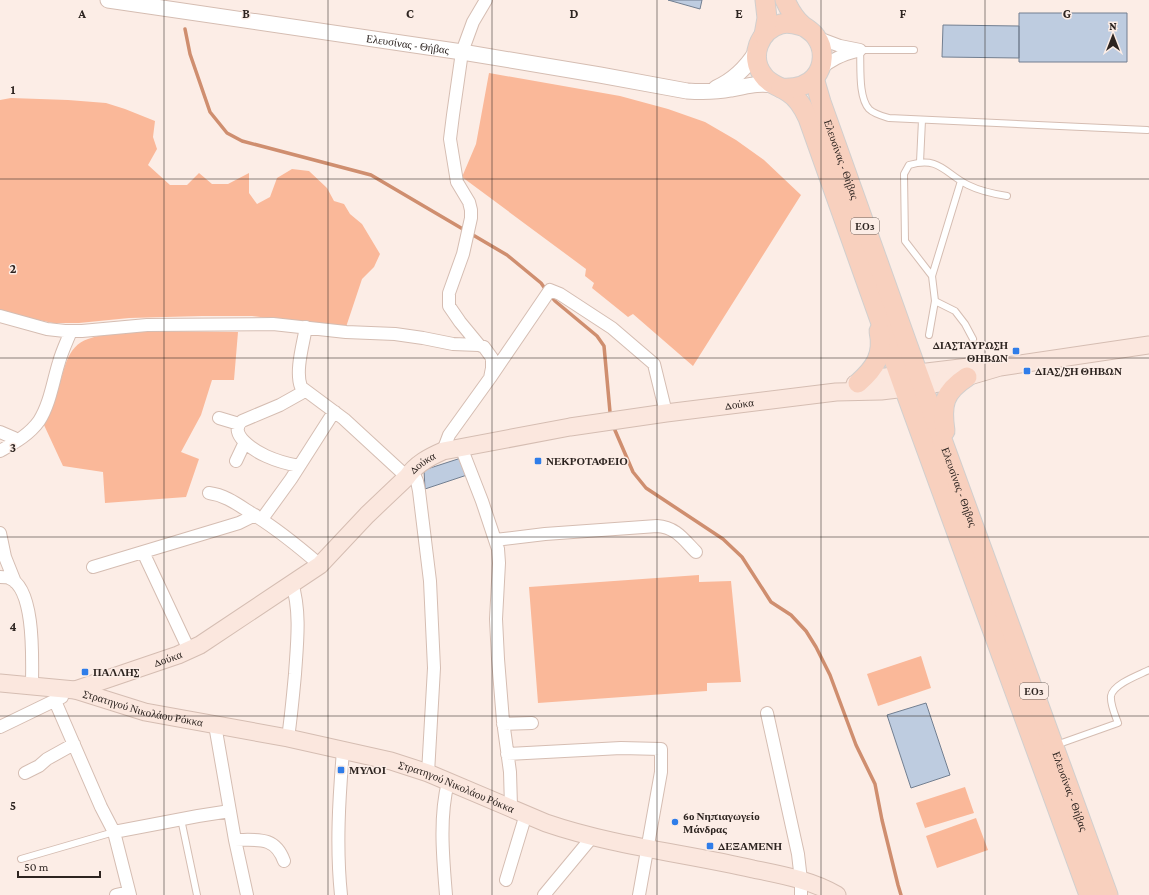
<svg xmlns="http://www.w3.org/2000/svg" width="1149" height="895" font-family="'Crimson Pro',serif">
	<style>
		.green { fill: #fab899 }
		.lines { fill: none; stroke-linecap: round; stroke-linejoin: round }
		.stream { stroke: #cf8e6f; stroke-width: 3.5 }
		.building { fill: #becce0; stroke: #727f91 }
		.service-casing { stroke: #d5bdb2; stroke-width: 8 }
		.minor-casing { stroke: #d5bdb2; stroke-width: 14 }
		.tertiary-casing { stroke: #d5bdb2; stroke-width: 17 }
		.secondary-casing { stroke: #d5bdb2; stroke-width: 19 }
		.primary-casing { stroke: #d1cfce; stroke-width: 21 }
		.service { stroke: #fff; stroke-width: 6 }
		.minor { stroke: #fff; stroke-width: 12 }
		.tertiary { stroke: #fff; stroke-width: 15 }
		.secondary { stroke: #fbe7de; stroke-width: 17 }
		.primary { stroke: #f8d0be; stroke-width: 19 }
		.grid { fill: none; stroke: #2d2420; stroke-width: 1; stroke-opacity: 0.55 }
		.poi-dot { fill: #2f7de9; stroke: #fcede6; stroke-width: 1.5 }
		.labels { text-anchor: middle; stroke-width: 3; stroke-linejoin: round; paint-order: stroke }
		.shield { fill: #fcede6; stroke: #6b605b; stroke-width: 1 }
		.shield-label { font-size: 10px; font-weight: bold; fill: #2d2420 }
		.street-label { font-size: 11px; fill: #2d2420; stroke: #fcede6 }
		.poi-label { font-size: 11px; font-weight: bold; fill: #2d2420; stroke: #fcede6; text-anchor: start }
		.grid-label { font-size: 13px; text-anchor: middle; font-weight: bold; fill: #2d2420; stroke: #fcede6; stroke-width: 3; stroke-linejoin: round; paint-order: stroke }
	</style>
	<rect width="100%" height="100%" fill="#fcede6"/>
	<path class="green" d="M489 73 620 96 668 109 705 122 736 140 764 160 801 195 693 366 633 314 628 317 592 288 594 283 585 276 586 269 462 177 476 144Z
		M11 98 68 100 106 103 125 109 155 121 153 137 157 149 148 165 170 185H187L199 173 212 184H228L249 173V193L257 204 270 197 277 178 292 169 309 171 327 188 334 201 344 204 350 214 362 224 380 254 374 267 362 279 346 327 252 316H202L129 318 79 323H53L0 312V100Z
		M149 331 238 332 234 380H212L201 415 181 452 199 459 186 497 105 503 103 472 63 466 44 425C49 414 54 402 58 390 64 372 66 346 88 339 106 332 129 333 149 331Z
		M699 575V582L731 581 741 682 707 683V691L538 703 529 587Z
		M921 656 931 688 878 706 867 674Z
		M965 787 974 813 925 828 916 803Z
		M976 818 988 850 937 868 926 836Z"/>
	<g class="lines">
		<path class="stream" d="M185 29 190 54 210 112 227 133 242 141 371 175 507 255 541 283 546 290
			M550 295 555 301 597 336 604 346 610 412
			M614 428 633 472 646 488 723 539 742 557 771 602 791 615 806 631 816 647 830 675 856 745 875 784 882 820 898 885 901 895"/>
	</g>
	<path class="building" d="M668 0H702L700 9Z
		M1019 13H1127V62H1019Z
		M943 25 1019 26V58L942 57Z
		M461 458 467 475 425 489 424 470Z
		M926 703 950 775 911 788 887 715Z"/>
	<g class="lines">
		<g class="service-casing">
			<path id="service" d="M914 50H860C861 66 858 97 869 109 874 114 882 116 889 118L1147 130
				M920 162 922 120
				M932 276 961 181
				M935 301 955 311 965 324 973 339
				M929 335 935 301 932 276 905 241 904 174 909 165C940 156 944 173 968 185 980 191 994 194 1007 196
				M1056 745 1118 723C1115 715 1110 704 1111 696 1113 684 1139 675 1149 670
				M181 819 197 895
				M21 859 114 832"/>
		</g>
		<g class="minor-casing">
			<path id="minor" d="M816 37 840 46 860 50
				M819 70C831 60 841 55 857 51
				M0 316 47 329 65 331H82L147 325 273 324 346 332 395 334 423 338 453 344 479 345 484 347 492 358V368L490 378
				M306 327C303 345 295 371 301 387L344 419 407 477
				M479 345 460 322 449 306V293L463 254 471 218V210L469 202 457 182 450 139 453 115 462 52 473 22 486 0
				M219 418 239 424
				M0 432 14 438 17 441
				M461 447 482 501 498 549 499 563 496 619 498 659 503 721 510 772 511 807
				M0 451C14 443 29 435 39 421 50 404 53 381 59 362 62 351 67 341 71 331
				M443 451 449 435 490 378 550 290 560 294 612 328 654 364 666 413
				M236 461 245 442
				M299 466C288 464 277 461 266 456 255 451 227 434 242 421L280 405 305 391
				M412 470 417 481 419 491 430 581 434 668 428 773
				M209 493C225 495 237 504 251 513 276 528 298 546 320 565
				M262 519 291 479 330 418 335 412
				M0 533 5 557 15 582
				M495 540 545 534 657 526C676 527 684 540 696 552
				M143 552 189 650
				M93 567 239 523 255 515
				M0 577C3 577 7 577 9 578 36 588 32 663 32 686
				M55 701 101 807 114 832 130 895
				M767 713 798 854 801 880V895
				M503 724 532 723
				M215 725 235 840 247 895
				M0 727 62 697
				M288 738C291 717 293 696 295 674 297 644 301 612 292 583
				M507 754 621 748 661 749V772L639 895
				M25 773 39 766 47 759 74 744
				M114 832 198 816 230 811
				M235 840C258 840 275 836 284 861
				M506 880 526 814
				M116 895 129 892
				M341 895C336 847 339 799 343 751
				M446 895C443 858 439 818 448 782
				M544 895 593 836"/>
		</g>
		<g class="tertiary-casing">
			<g id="tertiary">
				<path id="s1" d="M108 0 462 52 600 75 687 91C701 92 716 92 731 89 749 86 755 83 774 85"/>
				<path d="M716 88C734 80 746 68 756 52"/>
			</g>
		</g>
		<g class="secondary-casing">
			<g id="secondary">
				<path d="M855 384 885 377 977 366"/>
				<path id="s2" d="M0 683 75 690 145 712 288 738 391 761 428 773 546 823C613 846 684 853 753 869 782 875 811 880 837 895"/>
				<path id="s3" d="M75 690 178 655 200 645 320 565 367 515 407 477C416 464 429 457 443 451L570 427 666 413 836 392 881 391 923 386 956 380 1000 367 1149 345"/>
			</g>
		</g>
		<g class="primary-casing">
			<g id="primary">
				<path d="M802 26C795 24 789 22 781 24 759 30 749 57 763 75 769 84 779 86 788 92 798 98 803 107 808 118L904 388 1089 895"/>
				<path d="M764 35 767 18 765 0"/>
				<path id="s4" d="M814 78 821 102 908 346 1108 895"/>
				<path d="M781 88C794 89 806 87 815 77 824 66 825 49 816 37 812 31 807 29 802 25 794 18 789 9 785 0"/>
				<path d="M858 383C875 368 884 355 879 331"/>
				<path d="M945 431C941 404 944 392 967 377"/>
			</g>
		</g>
		<use href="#service" class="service"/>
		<use href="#minor" class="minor"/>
		<use href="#tertiary" class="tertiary"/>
		<use href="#secondary" class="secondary"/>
		<use href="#primary" class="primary"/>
	</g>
	<path class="grid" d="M164 0V895M328 0V895M492 0V895M657 0V895M821 0V895M985 0V895M0 179H1149M0 358H1149M0 537H1149M0 716H1149"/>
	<g class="poi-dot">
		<rect x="1012" y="347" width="8" height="8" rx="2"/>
		<rect x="1023" y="367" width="8" height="8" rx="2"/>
		<rect x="534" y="457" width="8" height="8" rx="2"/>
		<rect x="81" y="668" width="8" height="8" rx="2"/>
		<rect x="337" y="766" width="8" height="8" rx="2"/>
		<circle cx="675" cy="822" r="4"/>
		<rect x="706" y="842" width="8" height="8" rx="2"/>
	</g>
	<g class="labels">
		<g class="shield">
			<rect x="851" y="218" width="28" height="16" rx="3"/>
			<rect x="1020" y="683" width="28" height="16" rx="3"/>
		</g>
		<g class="shield-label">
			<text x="865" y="230">ΕΟ3</text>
			<text x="1034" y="695">ΕΟ3</text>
		</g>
		<g class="street-label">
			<text dy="4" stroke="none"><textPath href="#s1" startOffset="303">Ελευσίνας - Θήβας</textPath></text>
			<text dy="4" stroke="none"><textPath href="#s4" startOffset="86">Ελευσίνας - Θήβας</textPath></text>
			<text dy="4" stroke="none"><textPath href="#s3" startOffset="746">Δούκα</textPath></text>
			<text dy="4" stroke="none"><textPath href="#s3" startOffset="422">Δούκα</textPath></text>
			<text dy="4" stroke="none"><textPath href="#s4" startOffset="434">Ελευσίνας - Θήβας</textPath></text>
			<text dy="4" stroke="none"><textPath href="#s3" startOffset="98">Δούκα</textPath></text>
			<text dy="4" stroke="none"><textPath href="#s2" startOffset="146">Στρατηγού Νικολάου Ρόκκα</textPath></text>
			<text dy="4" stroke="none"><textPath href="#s2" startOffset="470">Στρατηγού Νικολάου Ρόκκα</textPath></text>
			<text dy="4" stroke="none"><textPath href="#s4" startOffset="758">Ελευσίνας - Θήβας</textPath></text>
		</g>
		<g class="poi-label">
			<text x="1008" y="349" text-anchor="end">ΔΙΑΣΤΑΥΡΩΣΗ<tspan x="1008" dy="13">ΘΗΒΩΝ</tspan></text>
			<text x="1035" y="375">ΔΙΑΣ/ΣΗ ΘΗΒΩΝ</text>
			<text x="546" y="465">ΝΕΚΡΟΤΑΦΕΙΟ</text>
			<text x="93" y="676">ΠΑΛΛΗΣ</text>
			<text x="349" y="774">ΜΥΛΟΙ</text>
			<text x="683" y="820">6ο Νηπιαγωγείο<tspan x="683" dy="13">Μάνδρας</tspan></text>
			<text x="718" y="850">ΔΕΞΑΜΕΝΗ</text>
		</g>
	</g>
	<g class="grid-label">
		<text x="82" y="18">A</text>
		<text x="246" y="18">B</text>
		<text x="410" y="18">C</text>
		<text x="574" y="18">D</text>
		<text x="739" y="18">E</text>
		<text x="903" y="18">F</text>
		<text x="1067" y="18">G</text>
		<text x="13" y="94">1</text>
		<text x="13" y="273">2</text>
		<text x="13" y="452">3</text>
		<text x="13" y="631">4</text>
		<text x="13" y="810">5</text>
	</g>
	<g transform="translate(1113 36)" stroke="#fcede6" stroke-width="3" paint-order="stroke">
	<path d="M0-3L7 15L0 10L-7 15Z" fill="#2d2420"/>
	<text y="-6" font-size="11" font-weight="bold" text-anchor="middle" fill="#2d2420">N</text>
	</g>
	<path d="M18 871v6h82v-6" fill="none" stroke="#2d2420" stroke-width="2"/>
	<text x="24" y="871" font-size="12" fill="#2d2420" stroke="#fcede6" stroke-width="3" paint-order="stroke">50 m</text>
</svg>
